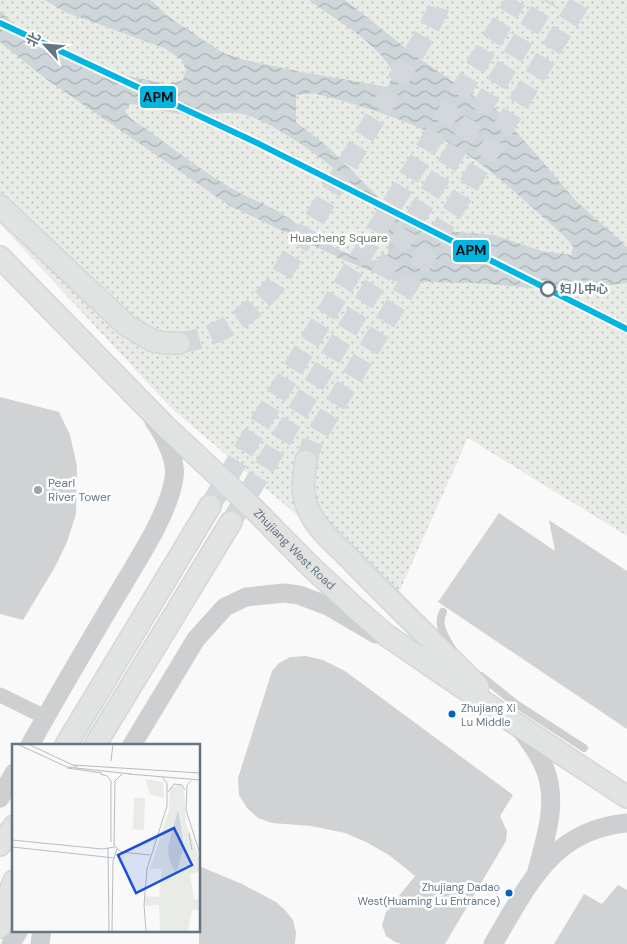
<svg xmlns="http://www.w3.org/2000/svg" width="627" height="944" font-family="'DM Sans','Noto Sans SC',sans-serif">
	<style>
		.park { fill: url(#park-dots) }
		.water { fill: url(#water-waves); fill-rule: evenodd }
		.building { fill: #d0d2d3 }
		.lines { fill: none; stroke-linecap: round; stroke-linejoin: round }
		.secondary-tunnel { stroke: #d4d8dc; stroke-width: 21; stroke-dasharray: 21 11; stroke-linecap: butt }
		.secondary-casing { stroke: #d5d6d7; stroke-width: 24 }
		.service { stroke: #cecfd0; stroke-width: 8 }
		.minor { stroke: #cecfd0; stroke-width: 15 }
		.tertiary { stroke: #cecfd0; stroke-width: 19 }
		.secondary { stroke: #e1e2e2; stroke-width: 21 }
		.rail-1-casing { stroke: #fff; stroke-width: 10 }
		.rail-1 { stroke: #00b5e2; stroke-width: 6 }
		.stop-dot { fill: #fff; stroke: #657683; stroke-width: 2.5 }
		.poi-dot { fill: #99a4ac; stroke: #fff; stroke-width: 2 }
		.bus-dot { fill: #0065bd; stroke: #fff; stroke-width: 2 }
		.labels { text-anchor: middle; stroke-width: 5; stroke-linejoin: round; paint-order: stroke }
		.bus-label { font-size: 11px; fill: #657683; stroke: #fff; text-anchor: start }
		.park-label { font-size: 12px; fill: #687a64; stroke: #fff }
		.stop-label { font-size: 12px; font-weight: bold; fill: #657683; stroke: #fff; text-anchor: start }
		.poi-label { font-size: 12px; fill: #657683; stroke: #fff; text-anchor: start }
		.street-label { font-size: 12px; fill: #657683; stroke: #fff }
		.inset-road { fill: none; stroke: #b5bdc3; stroke-width: 1 }
		.view { fill: #1d4ed8; fill-opacity: 0.15; stroke: #1d4ed8; stroke-width: 2.5 }
		.inset-edge { fill: none; stroke: #657683; stroke-width: 2.5 }
		.line-badge { stroke: #fff; stroke-width: 2 }
		.pale-badge-label { font-size: 14px; text-anchor: middle; font-weight: bold; fill: #111 }
	</style>
	<defs>
		<pattern id="park-dots" width="8" height="8" patternUnits="userSpaceOnUse" patternTransform="scale(1.25)"><rect width="8" height="8" fill="#e8ebe6"/><path d="M2 2h.1M6 6h.1" fill="none" stroke="#c0c3c0" stroke-width="1.8" stroke-linecap="round"/></pattern>
		<pattern id="water-waves" width="16" height="10" patternUnits="userSpaceOnUse" patternTransform="scale(1.25)"><rect width="16" height="10" fill="#ced6d9"/><path d="M0 5q4-4 8 0t8 0" fill="none" stroke="#abb2b5"/></pattern>
	</defs>
	<rect width="100%" height="100%" fill="#f9f9f9"/>
	<path class="park" d="M0 0H627V536L468 438 396 599 171 408 0 224Z"/>
	<path class="water" d="M45 0H150L173 20 223 53 245 60 302 72 388 87 394 73C376 42 338 21 309 0H345L416 56 478 99 495 108 530 147 576 201 623 243 627 249V283L603 286 532 288 475 283 394 281 342 259 230 206 46 79 0 42V11L23 32 71 60 118 74 167 84 183 80 186 70 182 60 164 48 65 12ZM313 93C366 107 419 122 465 153 500 176 531 207 562 234L573 246 572 255 542 251 494 235 457 232 406 221 399 218 327 146 296 122V95ZM130 104C150 105 167 113 186 115 203 116 231 110 247 115 289 130 363 184 385 224 389 232 390 249 387 257 361 273 305 228 282 214 266 204 247 198 231 188 196 167 164 141 130 118L125 111Z"/>
	<path class="building" d="M0 397 59 412 70 435 77 466 76 514 67 542 55 567 23 620 0 614Z
		M499 513 555 551 549 520 627 571V729L438 602Z
		M306 656 323 660 345 671 513 795 500 816 507 831 506 841 445 944H402L395 942 386 936 382 925 386 912 415 876 389 855 366 842 345 833 311 826 272 823 258 818 247 808 239 795 238 778 272 671 279 663 290 657Z
		M199 866 242 884 276 902 285 910 293 920 296 932 295 944H199Z
		M618 885 627 890V944H554L584 894 602 904Z"/>
	<g class="lines">
		<path class="secondary-tunnel" d="M179 343C220 337 249 317 275 285L426 33 438 10 440 0
			M306 461 313 441 581 0
			M210 506 516 0
			M231 522 547 0"/>
		<g class="secondary-casing">
			<g id="secondary">
				<path d="M0 206 126 325 153 341 165 343H179"/>
				<path id="s1" d="M0 257 165 426 255 510 306 562 355 608 386 635 519 726 627 797"/>
				<path d="M306 461C303 480 301 496 310 513 319 532 339 547 353 562 394 604 436 645 478 686"/>
				<path d="M66 745 210 506"/>
				<path d="M95 745 231 522"/>
				<path d="M0 845 14 826"/>
				<path d="M0 927 3 909 14 881"/>
			</g>
		</g>
		<path class="service" d="M443 612C436 625 446 638 452 649
			M481 676 516 704 584 748"/>
		<path class="minor" d="M0 695 43 716"/>
		<path class="tertiary" d="M519 727C527 738 536 750 542 762 560 798 546 836 537 871
			M30 745C59 693 89 642 120 590 138 559 169 513 174 478 177 460 164 435 154 421
			M132 745 196 639 225 607 246 597 284 593 299 595 328 606 376 634
			M0 798 14 773
			M11 944 19 930
			M40 944 42 930
			M493 944C528 886 551 830 627 823"/>
		<use href="#secondary" class="secondary"/>
		<g class="rail-1-casing">
			<path id="rail-1" d="M0 23 253 141 627 329"/>
		</g>
		<use href="#rail-1" class="rail-1"/>
	</g>
	<circle class="stop-dot" cx="548" cy="289" r="7"/>
	<circle class="poi-dot" cx="38" cy="490" r="5"/>
	<g class="bus-dot">
		<circle cx="452" cy="714" r="4.5"/>
		<circle cx="509" cy="893" r="4.5"/>
	</g>
	<g class="labels">
		<g class="bus-label">
			<text x="461" y="712">Zhujiang Xi<tspan x="461" dy="14">Lu Middle</tspan></text>
			<text x="500" y="891" text-anchor="end">Zhujiang Dadao<tspan x="500" dy="14">West(Huaming Lu Entrance)</tspan></text>
		</g>
		<g class="park-label">
			<text x="339" y="242">Huacheng Square</text>
		</g>
		<g class="stop-label">
			<text x="560" y="293">妇儿中心</text>
		</g>
		<g class="poi-label">
			<text x="48" y="487">Pearl<tspan x="48" dy="14">River Tower</tspan></text>
		</g>
		<g class="street-label">
			<text dy="4" stroke="none"><textPath href="#s1" startOffset="415">Zhujiang West Road</textPath></text>
		</g>
	</g>
	<g transform="translate(12 744)">
		<rect width="188" height="188" fill="#f9f9f9"/>
		<path d="M122 54H133L132 86 121 85Z" fill="#e8ebe6"/>
		<path d="M133 35 151 38 152 54 138 50ZM168 41 172 46 174 80 187 113V128L178 130 182 155 187 156V166H180L176 187H142L148 186 147 161 133 162V152L147 153 150 125H138L157 66 158 44Z" fill="#e8ebe6"/>
		<path d="M166 66 172 103 164 130 157 115 156 103Z" fill="#ced6d9"/>
		<path class="inset-road" d="M5 0 55 23 119 30M16 0 65 23M99 17 101 0M61 21 188 29M55 24 90 29M88 30 95 32 99 37V98M110 30 103 37 102 101 109 108 138 111M117 30 188 36M179 37 175 41 174 66 188 110M156 48 162 40 170 41 173 46M177 89 180 106M0 96 90 105 103 103M0 103 103 114M96 104 97 187M100 187 101 117 105 105M134 187 132 161 135 125 155 62V39L150 33"/>
		<path class="view" d="M162 84 180 121 124 149 106 111Z"/>
		<rect width="188" height="188" class="inset-edge"/>
	</g>
	<g class="line-badge">
		<rect x="139" y="85" width="38" height="24" rx="5" fill="#00b5e2"/>
		<rect x="452" y="239" width="38" height="24" rx="5" fill="#00b5e2"/>
	</g>
	<g class="pale-badge-label">
		<text x="158" y="102">APM</text>
		<text x="471" y="255">APM</text>
	</g>
	<g transform="translate(45 45) rotate(296)" stroke="#ffffff" stroke-width="4" paint-order="stroke">
	<path d="M0-4L9 19L0 12L-9 19Z" fill="#657683"/>
	<text y="-8" font-size="14" font-weight="bold" text-anchor="middle" fill="#657683">北</text>
	</g>
</svg>
